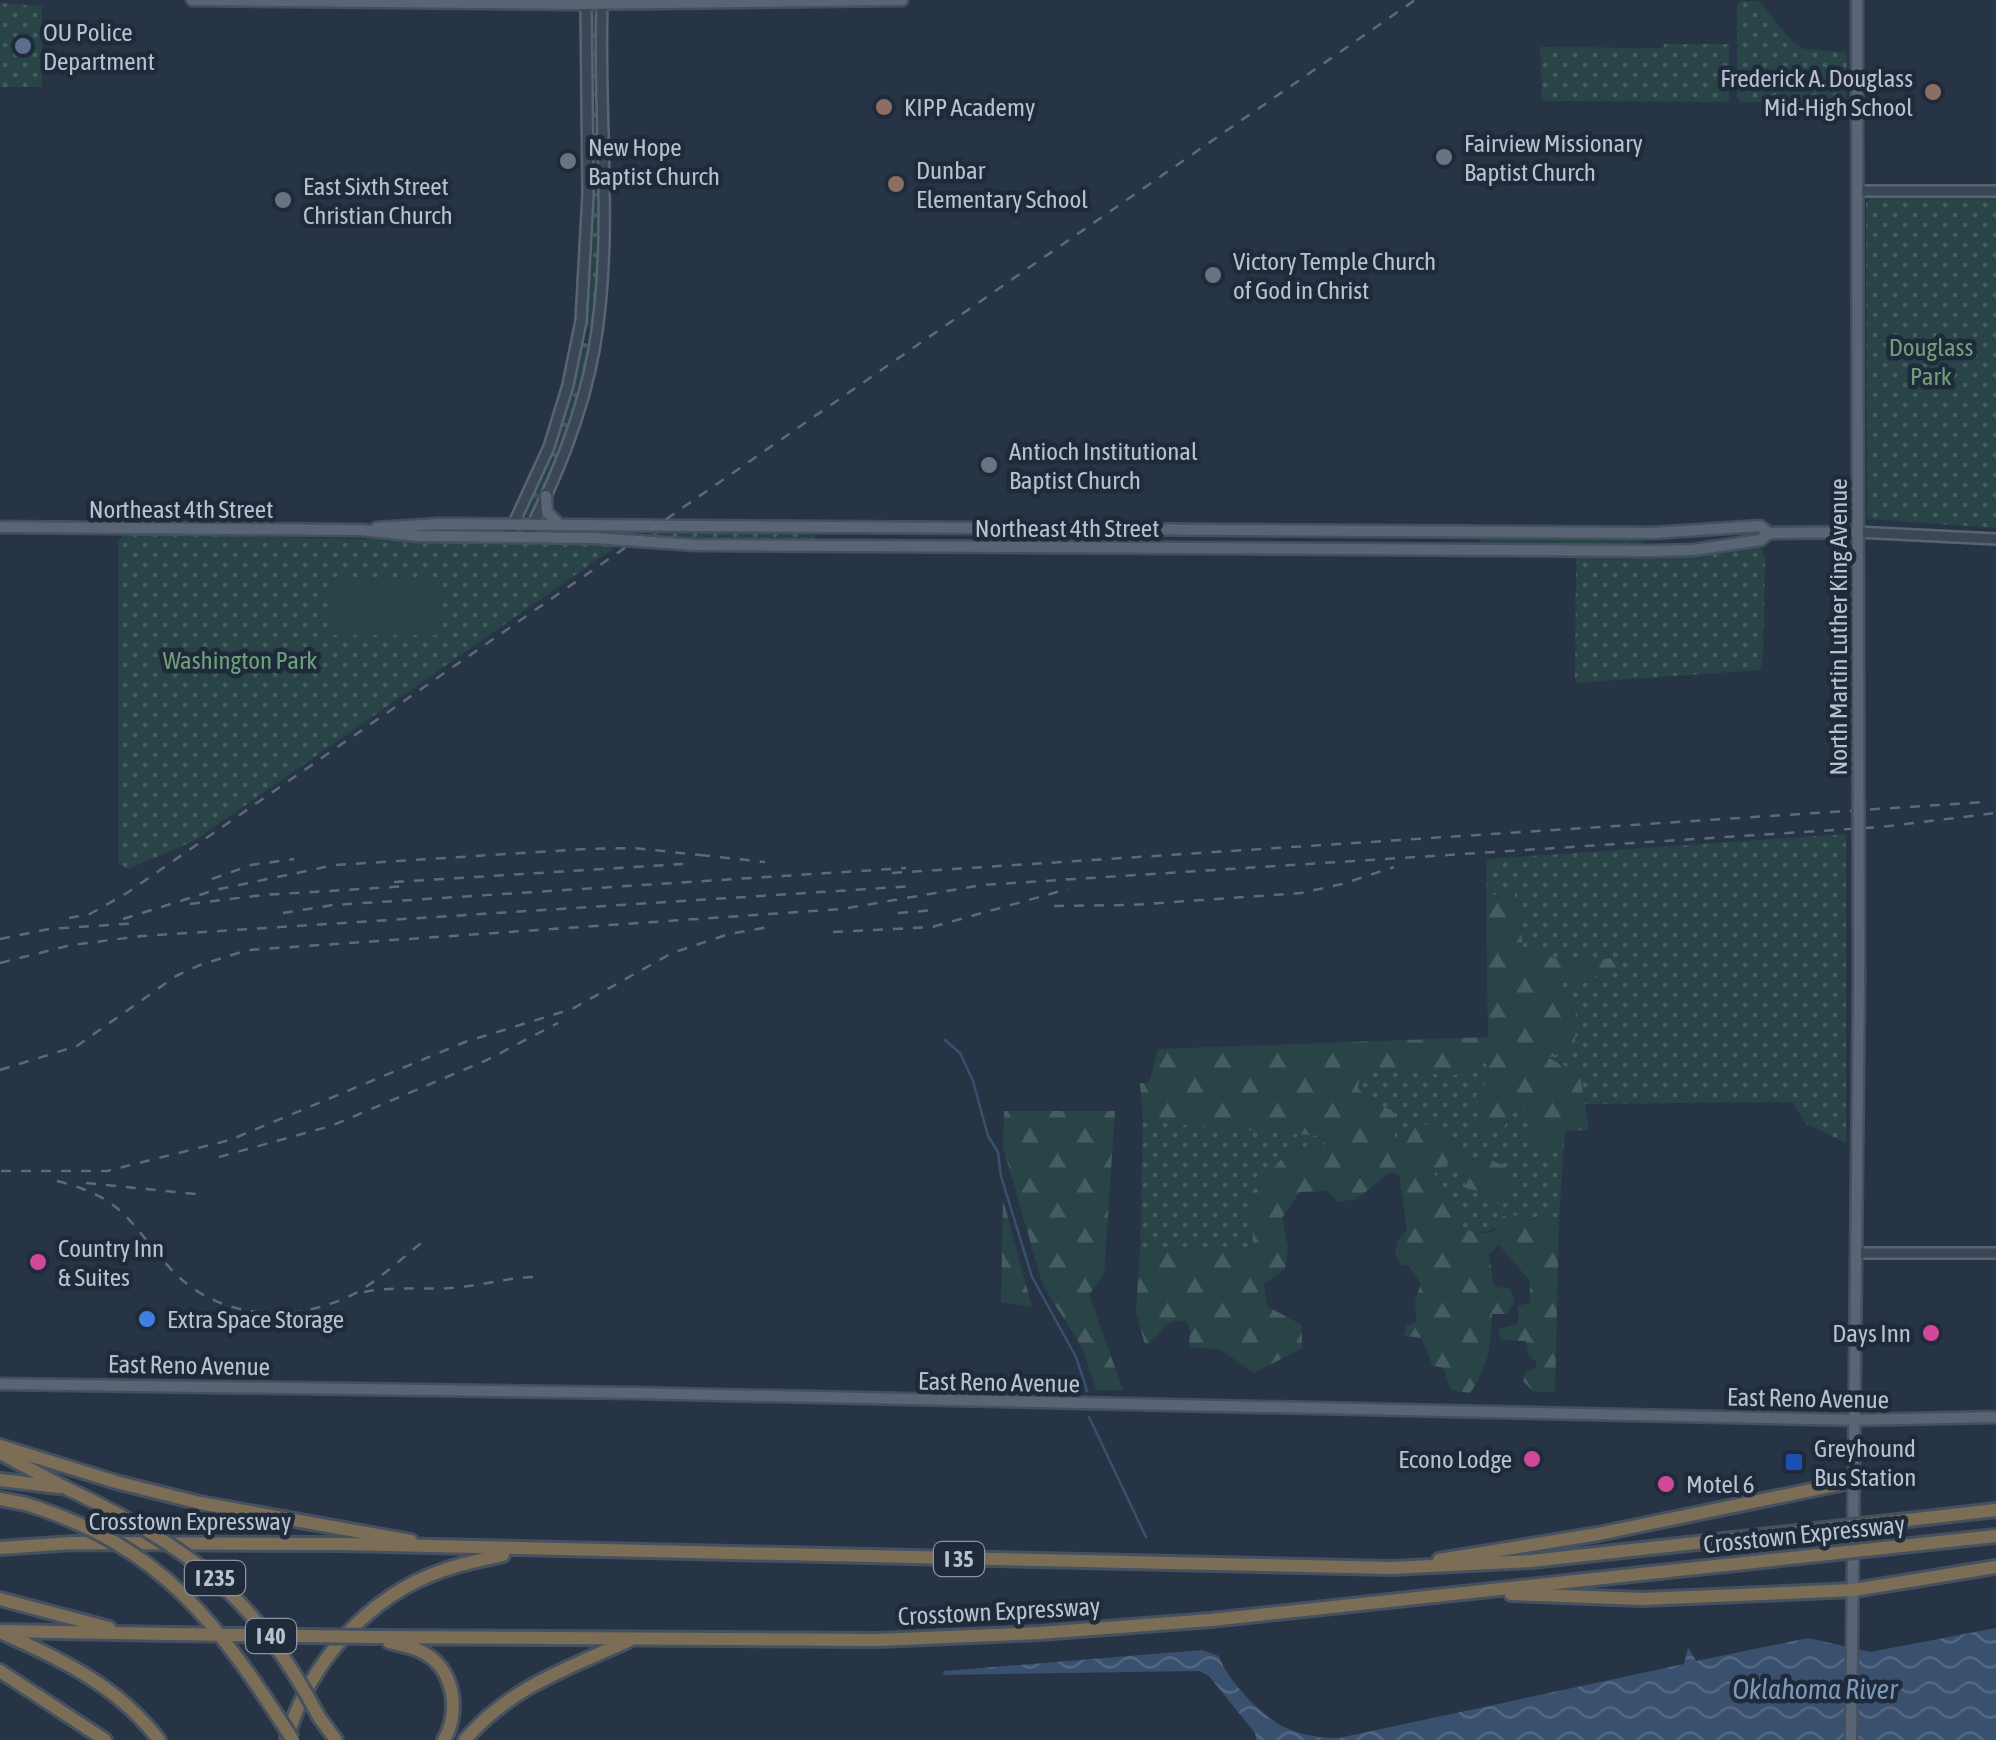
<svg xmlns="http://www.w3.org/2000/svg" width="1996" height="1740" font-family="'Asap Condensed',sans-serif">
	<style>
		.grass { fill: url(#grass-dots) }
		.forest { fill: url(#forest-firs) }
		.pitch { fill: #284447 }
		.water { fill: url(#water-waves) }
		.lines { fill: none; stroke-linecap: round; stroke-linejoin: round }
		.stream { stroke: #39506e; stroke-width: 2.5 }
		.minor-casing { stroke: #596473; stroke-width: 14 }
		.major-casing { stroke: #444f5f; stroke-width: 15 }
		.highway-casing { stroke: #455160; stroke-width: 18 }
		.minor { stroke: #3b4656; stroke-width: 9 }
		.major { stroke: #596575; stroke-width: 10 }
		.highway { stroke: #7c6d57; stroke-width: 12 }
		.rail { stroke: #5d6a7d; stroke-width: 2.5; stroke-dasharray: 10 10; stroke-linecap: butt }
		.major-bridge-casing { stroke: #444f5f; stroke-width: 15; stroke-linecap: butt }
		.highway-bridge-casing { stroke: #455160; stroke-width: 18; stroke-linecap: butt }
		.major-bridge { stroke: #596575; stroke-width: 10 }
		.highway-bridge { stroke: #7c6d57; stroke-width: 12 }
		.service-dot { fill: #5c6f8a; stroke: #1f2b3b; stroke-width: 4 }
		.education-dot { fill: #8d6e63; stroke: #1f2b3b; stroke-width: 4 }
		.worship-dot { fill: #6b7280; stroke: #1f2b3b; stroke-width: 4 }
		.hotel-dot { fill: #d1479c; stroke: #1f2b3b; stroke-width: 4 }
		.shop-dot { fill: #3f7fe0; stroke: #1f2b3b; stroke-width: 4 }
		.transit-dot { fill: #1a4fb4; stroke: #1f2b3b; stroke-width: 4 }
		.labels { text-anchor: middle; stroke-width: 9; stroke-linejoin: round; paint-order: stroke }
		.shield { fill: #1f2b3b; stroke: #8b94a3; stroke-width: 2.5 }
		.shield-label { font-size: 22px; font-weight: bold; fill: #b9c1cf }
		.poi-label { font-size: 25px; fill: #b9c1cf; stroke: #1f2b3b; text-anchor: start }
		.park-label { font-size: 25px; fill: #6ea179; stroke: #1f2b3b }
		.street-label { font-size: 25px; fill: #b9c1cf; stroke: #1f2b3b }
		.water-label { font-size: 28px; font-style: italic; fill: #7e98b8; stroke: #1f2b3b }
	</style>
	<defs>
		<pattern id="grass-dots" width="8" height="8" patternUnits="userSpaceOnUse" patternTransform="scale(2.5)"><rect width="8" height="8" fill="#284447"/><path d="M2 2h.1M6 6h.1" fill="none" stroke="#455d60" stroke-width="1.8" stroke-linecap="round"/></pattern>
		<pattern id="forest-firs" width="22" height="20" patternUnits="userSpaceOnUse" patternTransform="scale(2.5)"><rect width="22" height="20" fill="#284447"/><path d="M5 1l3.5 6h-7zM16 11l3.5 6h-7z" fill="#455d60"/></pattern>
		<pattern id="water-waves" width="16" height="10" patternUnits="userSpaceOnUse" patternTransform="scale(2.5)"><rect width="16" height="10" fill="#39506e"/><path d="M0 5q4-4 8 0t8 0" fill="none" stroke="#546782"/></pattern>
	</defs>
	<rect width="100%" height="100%" fill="#263446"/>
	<path class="grass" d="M1740 1H1759L1791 40 1804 49 1844 52 1847 56 1846 99 1841 102H1741L1737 97V5Z
		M0 3 42 6V87H0Z
		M591 14 597 18C598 121 604 223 595 326L591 329 583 323Z
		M1664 44H1729V99L1726 102 1547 101 1542 98 1540 47 1663 48Z
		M1874 195H1996V528L1867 519 1866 203Z
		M584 343 590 344 591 351 565 449 528 518 525 512 552 453 579 349Z
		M654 531 812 532 815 539 812 542H702L646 537Z
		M129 534 620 544 194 841 128 869 118 863V543L122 536Z
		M1481 536 1640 537 1644 544 1640 548 1482 546 1479 544Z
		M1751 546 1761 548 1765 558 1763 657 1760 670 1575 683 1576 556 1681 555Z
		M1846 834V1143L1806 1124 1792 1102 1585 1104 1580 1074 1548 1057 1564 995 1559 982 1621 972 1619 959 1567 961 1524 951 1513 887 1486 899 1487 859Z
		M1486 1062 1489 1080 1479 1090 1510 1114 1525 1105 1546 1148 1565 1131 1559 1219 1506 1215C1493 1234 1479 1238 1459 1225L1460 1211 1433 1172 1453 1159 1465 1176V1188L1486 1193 1488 1159 1464 1160 1450 1136 1417 1121 1405 1143 1394 1141 1393 1111 1369 1101 1358 1088 1360 1074 1375 1071 1454 1075Z
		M1143 1121 1332 1136 1324 1145 1291 1148 1253 1247 1140 1248Z"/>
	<path class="forest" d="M1513 886 1524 951 1567 961 1619 958 1622 972 1559 982 1564 995 1576 997 1575 1046 1549 1058 1580 1074 1589 1130 1565 1131 1546 1149 1529 1135 1533 1121 1524 1105 1510 1114 1505 1126 1494 1129 1482 1126 1479 1111 1472 1105 1479 1090 1489 1080 1485 1062 1454 1075 1375 1071 1360 1074 1358 1088 1369 1101 1394 1111 1395 1141 1405 1142 1417 1120 1450 1136 1464 1160 1488 1159 1505 1166 1509 1202 1499 1205 1486 1193 1465 1188V1176L1453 1160 1433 1172 1461 1211 1459 1225C1470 1233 1481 1235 1495 1231L1496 1220 1506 1215 1559 1219 1555 1393 1533 1391 1523 1381 1525 1372 1535 1368 1537 1362 1529 1356 1526 1341 1501 1340 1498 1329 1518 1324V1306L1530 1303V1281L1499 1245 1489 1254 1494 1287 1510 1288 1515 1301 1507 1314H1492C1491 1344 1488 1369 1470 1393L1451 1390 1443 1368 1432 1365 1422 1338 1404 1336 1407 1325 1416 1322 1415 1299 1421 1284 1409 1266 1401 1265 1395 1255 1397 1241 1407 1230 1399 1174 1390 1172 1357 1199 1338 1202 1328 1191 1300 1192 1282 1218 1288 1248 1285 1269 1264 1284 1267 1306 1302 1325V1348L1254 1373 1221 1350 1189 1347 1190 1330 1186 1321C1160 1319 1166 1334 1145 1345L1136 1312 1140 1248 1253 1247 1252 1192 1291 1148 1324 1145 1331 1137 1143 1121 1140 1083H1149L1158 1049 1488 1037 1486 899Z
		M1004 1111H1115L1104 1274 1089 1295 1123 1390H1096L1083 1349 1043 1286 1003 1147Z
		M1003 1199 1032 1307 1001 1302Z"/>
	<path class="pitch" d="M331 577 437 578V635H331Z"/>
	<path class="water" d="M1996 1628V1740H1256L1255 1733 1209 1676 1199 1671 943 1675 944 1671 1202 1650 1219 1656C1226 1679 1262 1716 1284 1727 1300 1735 1321 1738 1339 1738L1684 1664 1688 1647 1696 1661 1808 1638 1870 1652Z"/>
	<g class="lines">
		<path class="stream" d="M945 1040 960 1053 973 1081 988 1136 998 1152 1001 1176 1032 1277 1076 1357 1087 1391
			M1089 1417 1146 1537"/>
		<g class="minor-casing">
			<path id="minor" d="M1857 191H1996
				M1857 532 1996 539
				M508 536 549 447 568 385 581 321 588 195 586 4
				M526 538C556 478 582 416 594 350 614 237 598 118 602 4
				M1856 1253H1996"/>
		</g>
		<g class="major-casing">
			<path id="major" d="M192 0 576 4 902 0
				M1857 0 1858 640
				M546 496 547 512 558 523
				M0 527 361 530 419 536 594 538 695 545 1652 551 1693 550 1761 540 1769 533
				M376 528 439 524 1652 533 1760 526 1769 533 1857 532
				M0 1384 632 1393 1855 1420 1996 1417
				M1851 1740 1859 979"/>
		</g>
		<g class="highway-casing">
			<path id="highway" d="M0 1446 116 1482 200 1503 411 1541
				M0 1453 66 1488
				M0 1480 59 1487
				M0 1499 26 1504
				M1899 1521 1996 1510
				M1902 1546 1996 1536
				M0 1548 72 1543 342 1544 1392 1568 1531 1561 1806 1531
				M1439 1560 1598 1534 1855 1481
				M1511 1594 1642 1599 1854 1590 1996 1567
				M0 1599 109 1628
				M3 1631 170 1634
				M0 1632C62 1660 117 1685 159 1740
				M372 1637 877 1640 1040 1633 1211 1620 1809 1556
				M389 1642C399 1645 411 1646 420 1651 454 1666 461 1710 444 1740
				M0 1671 105 1740
				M319 1717 336 1740
				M287 1738C309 1663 369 1595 444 1570 463 1563 483 1560 503 1555
				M465 1740C509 1688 568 1668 628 1641"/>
		</g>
		<use href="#minor" class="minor"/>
		<use href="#major" class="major"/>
		<use href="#highway" class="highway"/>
		<path class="rail" d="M700 855 765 862
			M892 873 1985 802
			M212 879 251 865 294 859
			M394 882 683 864
			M190 904 263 895 409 886
			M1054 906 1132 905 1301 893 1342 884 1394 867
			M283 913 333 905 906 868
			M898 913 935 910
			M69 918 90 914 127 893 1415 0
			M123 919 215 890 335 865 585 849 633 848 710 856
			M833 932 932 927 1068 889
			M0 939 49 929 139 923
			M0 963 71 945 142 936 914 886
			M0 1070 77 1046 176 976 200 965 248 950 842 909 982 885 1881 827 1996 813
			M219 1157 331 1126 487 1060 558 1023
			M1 1171H107L230 1140 465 1042 572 1009 672 953 729 934 769 927
			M57 1181C125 1198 128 1222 170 1268 218 1322 301 1325 361 1290 385 1275 405 1255 428 1238
			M86 1183 205 1195
			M364 1292C393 1286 422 1290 451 1288 481 1286 508 1277 538 1277"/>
		<g class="major-bridge-casing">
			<path id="major-bridge" d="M1858 640 1859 979"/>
		</g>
		<g class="highway-bridge-casing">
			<path id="highway-bridge" d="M66 1488C189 1547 254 1594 319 1717
				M26 1504C164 1547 218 1624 293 1740
				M1806 1531 1899 1521
				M1809 1556 1902 1546
				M170 1634 372 1637"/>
		</g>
		<use href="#major-bridge" class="major-bridge"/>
		<use href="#highway-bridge" class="highway-bridge"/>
	</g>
	<circle class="service-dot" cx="23" cy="46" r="10"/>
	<g class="education-dot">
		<circle cx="1933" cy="92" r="10"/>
		<circle cx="884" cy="107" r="10"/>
		<circle cx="896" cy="184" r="10"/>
	</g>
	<g class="worship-dot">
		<circle cx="1444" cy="157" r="10"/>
		<circle cx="568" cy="161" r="10"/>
		<circle cx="283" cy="200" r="10"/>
		<circle cx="1213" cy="275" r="10"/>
		<circle cx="989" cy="465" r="10"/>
	</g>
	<g class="hotel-dot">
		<circle cx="38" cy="1262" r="10"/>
		<circle cx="1931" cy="1333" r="10"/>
		<circle cx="1532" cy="1459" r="10"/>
		<circle cx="1666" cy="1484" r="10"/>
	</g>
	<circle class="shop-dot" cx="147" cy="1319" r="10"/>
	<rect class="transit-dot" x="1784" y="1452" width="20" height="20" rx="5"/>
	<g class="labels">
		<g class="shield">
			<rect x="934" y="1542" width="50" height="34" rx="8"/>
			<rect x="185" y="1561" width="60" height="34" rx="8"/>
			<rect x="246" y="1619" width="50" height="34" rx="8"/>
		</g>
		<g class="shield-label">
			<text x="959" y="1567">I 35</text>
			<text x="215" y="1586">I 235</text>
			<text x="271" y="1644">I 40</text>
		</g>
		<g class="poi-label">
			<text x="43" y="41">OU Police<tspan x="43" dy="29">Department</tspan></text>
			<text x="1913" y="87" text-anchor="end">Frederick A. Douglass<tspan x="1913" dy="29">Mid-High School</tspan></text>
			<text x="904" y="116">KIPP Academy</text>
			<text x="1464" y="152">Fairview Missionary<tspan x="1464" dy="29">Baptist Church</tspan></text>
			<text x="588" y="156">New Hope<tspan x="588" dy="29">Baptist Church</tspan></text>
			<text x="916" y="179">Dunbar<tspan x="916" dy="29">Elementary School</tspan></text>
			<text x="303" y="195">East Sixth Street<tspan x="303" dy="29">Christian Church</tspan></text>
			<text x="1233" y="270">Victory Temple Church<tspan x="1233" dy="29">of God in Christ</tspan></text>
			<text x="1009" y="460">Antioch Institutional<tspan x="1009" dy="29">Baptist Church</tspan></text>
			<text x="58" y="1257">Country Inn<tspan x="58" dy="29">&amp; Suites</tspan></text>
			<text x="167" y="1328">Extra Space Storage</text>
			<text x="1911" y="1342" text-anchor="end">Days Inn</text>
			<text x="1814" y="1457">Greyhound<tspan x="1814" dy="29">Bus Station</tspan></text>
			<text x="1512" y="1468" text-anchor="end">Econo Lodge</text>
			<text x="1686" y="1493">Motel 6</text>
		</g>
		<g class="park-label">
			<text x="1931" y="356">Douglass<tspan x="1931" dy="29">Park</tspan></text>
			<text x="240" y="669">Washington Park</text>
		</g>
		<g class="street-label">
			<text x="181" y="518">Northeast 4th Street</text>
			<text x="1067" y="537">Northeast 4th Street</text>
			<text transform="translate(1838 627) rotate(-90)" y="9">North Martin Luther King Avenue</text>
			<text transform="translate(189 1365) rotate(1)" y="9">East Reno Avenue</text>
			<text transform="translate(999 1382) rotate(1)" y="9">East Reno Avenue</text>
			<text transform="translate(1808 1398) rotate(1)" y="9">East Reno Avenue</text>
			<text x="190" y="1530">Crosstown Expressway</text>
			<text transform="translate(1804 1534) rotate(-6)" y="9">Crosstown Expressway</text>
			<text transform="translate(999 1611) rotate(-3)" y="9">Crosstown Expressway</text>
		</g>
		<g class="water-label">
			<text x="1815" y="1699">Oklahoma River</text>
		</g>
	</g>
</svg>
